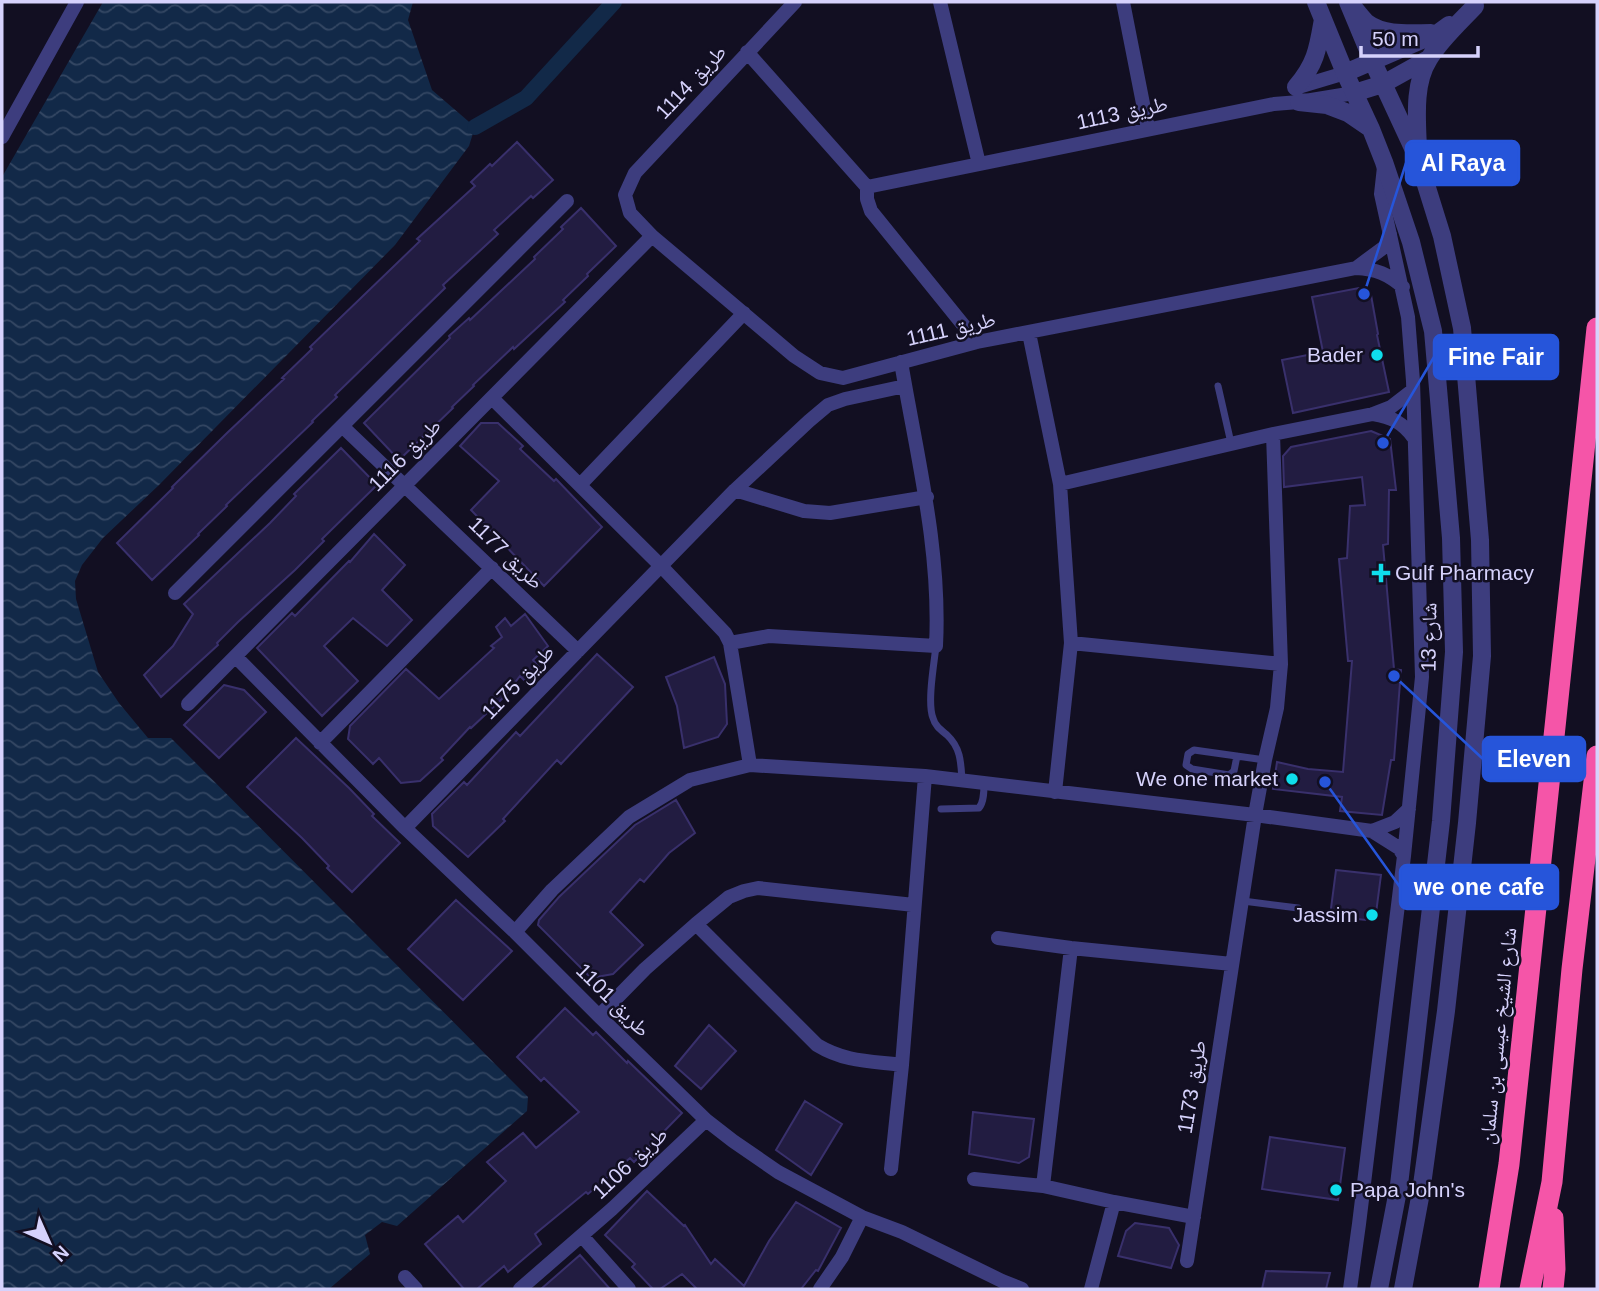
<svg xmlns="http://www.w3.org/2000/svg" width="1599" height="1291" font-family="Arial,'Noto Naskh Arabic',sans-serif">
	<style>
		.water { fill: url(#water-waves) }
		.lines { fill: none; stroke-linecap: round; stroke-linejoin: round }
		.canal { stroke: #122948; stroke-width: 16 }
		.building { fill: #221c41; stroke: #39306c; stroke-width: 2 }
		.service { stroke: #3d3d7e; stroke-width: 7 }
		.minor { stroke: #3d3d7e; stroke-width: 14 }
		.tertiary { stroke: #3d3d7e; stroke-width: 18 }
		.motorway { stroke: #f555a8; stroke-width: 21 }
		.poi-dot { fill: #0fdeec; stroke: #120f22; stroke-width: 2.5 }
		.labels { text-anchor: middle; stroke-width: 5; stroke-linejoin: round; paint-order: stroke }
		.street-label { font-size: 21px; fill: #d6d2fc; stroke: #120f22 }
		.poi-label { font-size: 21px; fill: #d6d2fc; stroke: #120f22; text-anchor: end }
		.leader { fill: none; stroke: #2655da; stroke-width: 2.5 }
		.callout-dot { fill: #2655da; stroke: #120f22; stroke-width: 2.5 }
		.callout { fill: #2655da; stroke: #2655da; stroke-width: 2.5 }
		.callout-label { font-size: 23px; text-anchor: middle; font-weight: bold; fill: #fff }
	</style>
	<defs>
		<pattern id="water-waves" width="16" height="10" patternUnits="userSpaceOnUse" patternTransform="scale(1.75)"><rect width="16" height="10" fill="#122948"/><path d="M0 5q4-4 8 0t8 0" fill="none" stroke="#344763"/></pattern>
	</defs>
	<rect width="100%" height="100%" fill="#120f22"/>
	<path class="water" d="M103 2H413L408 20 432 90 475 127 469 146 395 245 159 485 103 538 82 565 75 581 76 599 98 672 119 703 148 738H171L528 1097 527 1111 397 1226 382 1222 365 1235 370 1254 329 1289H2V177Z"/>
	<g class="lines">
		<path class="canal" d="M475 127 526 98 614 2"/>
	</g>
	<path class="building" d="M517 142 553 180 533 198 531 196 494 230 498 234 443 285 445 288 335 395 337 397 312 421 313 422 226 505 227 506 198 534 199 535 152 580 117 543 173 488 172 487 227 433 284 379 282 378 312 349 310 347 420 241 417 239 475 186 471 182 490 164 492 166Z
		M581 208 616 246 587 274 588 276 563 300 565 302 514 349 513 347 473 385 474 386 452 407 453 408 399 460 364 423 450 338 449 336 469 318 470 320 535 259 534 257 563 229 561 227Z
		M1359 288 1371 295 1378 334 1377 335 1389 392 1293 413 1282 360 1323 352 1312 297Z
		M481 423H498L523 446 520 449 554 481 556 479 602 527 544 586 471 510 499 481 460 446Z
		M1371 431 1390 439 1396 490H1389L1388 544 1383 545 1394 669 1401 670 1394 760H1391L1382 815 1340 811 1342 797 1273 789 1277 762 1308 769 1343 772 1352 661H1348L1339 559 1347 558 1350 506 1365 505 1362 477 1284 487 1283 456 1291 447Z
		M341 448 377 485 322 539 324 541 295 570 238 622 217 643 218 645 161 697 144 675 173 646 193 614 184 604 270 523 296 496 294 494Z
		M374 534 405 565 382 590 412 620 387 646 353 618 324 646 358 681 322 716 257 648 292 613 295 616 349 561 350 562Z
		M525 614 548 646 533 660 539 667 525 681 520 676 504 697 471 728 470 727 441 758 443 760 420 781 401 783 379 758 373 764 348 739 350 726 406 669 439 699 494 648 491 646 502 637 496 627 505 618 511 626Z
		M597 654 633 687 561 764 557 760 503 819 505 821 468 857 433 826 432 814 464 782 467 785 516 732 520 736Z
		M714 657 725 684 727 724 718 737 684 748 677 706 666 677Z
		M224 685 244 690 266 712 219 758 184 725Z
		M296 738 349 788 374 814 372 816 400 843 352 892 327 868 329 866 302 838 247 787Z
		M676 800 695 833 669 853 644 882 640 879 610 912 643 945 613 974 591 978 538 925 539 920 559 897 635 825Z
		M1336 870 1381 875 1375 921 1330 916Z
		M456 900 512 951 463 1000 408 949Z
		M565 1008 593 1035 596 1032 627 1063 628 1061 682 1113 634 1162 630 1158 588 1194 586 1192 535 1234 541 1244 508 1272 504 1266 477 1289H464L425 1244 458 1216 463 1222 506 1181 487 1162 523 1133 536 1148 579 1112 544 1078 541 1081 517 1057Z
		M709 1025 736 1051 701 1089 675 1066Z
		M805 1101 842 1124 811 1175 776 1150Z
		M973 1112 1034 1119 1029 1157 1019 1163 969 1154Z
		M1270 1137 1345 1148 1338 1200 1262 1189Z
		M647 1191 684 1226 685 1225 711 1264 715 1259 744 1286 769 1241 796 1202 841 1228 818 1271 816 1270 801 1289H697L682 1274 660 1289H653L632 1267 635 1264 605 1235Z
		M1135 1223 1169 1228 1179 1245 1171 1268 1118 1256 1126 1231Z
		M580 1255 610 1289H541Z
		M1266 1271 1330 1273 1326 1289H1262Z"/>
	<g class="lines">
		<path class="service" d="M1218 386 1231 443
			M936 646C934 664 927 703 933 718 935 726 941 730 947 735 961 748 961 763 962 781
			M1237 756 1234 771 1229 775 1192 769 1186 765 1188 754 1194 750 1265 760
			M941 809 979 808C984 802 984 791 984 783
			M1243 901 1298 908"/>
		<path class="minor" d="M795 2 635 173 625 195 630 213 652 236 794 356 820 373 843 378 977 342 1356 268C1376 269 1388 274 1403 287
			M940 2 979 164
			M1123 2 1148 129
			M747 52 867 187V199L871 211 977 342
			M1295 88 1345 73
			M2 137 77 2
			M867 187 1274 104 1299 102 1354 93
			M1356 268 1387 245 1390 234
			M1029 333 1060 484 1071 643 1055 792
			M492 398 661 566 725 633 730 643 750 765
			M1373 414C1392 417 1403 423 1414 438
			M342 426 578 651
			M1060 484 1273 434 1373 414 1391 407 1413 390
			M580 485 744 313
			M735 490 804 511 830 513 927 497
			M175 593 567 201
			M730 643 769 636 936 646C941 550 917 457 901 362
			M1071 643 1281 664
			M236 657 405 828 515 932 599 1016 706 1120 733 1141 778 1172 862 1217 902 1232 1002 1281 1022 1289
			M188 704 652 236
			M320 743 492 568
			M405 828 735 490 809 421 828 405 845 399 905 386
			M1372 831 1395 822 1409 809
			M696 924 817 1045C845 1062 870 1061 902 1065
			M515 932 552 890 629 817 690 780 750 765 925 776 1255 815 1372 831 1399 848 1404 856
			M998 938 1071 948 1232 964
			M599 1016 645 969 696 924 729 897 744 891 758 888 914 905
			M891 1169 902 1065 925 776
			M974 1179 1043 1186 1114 1202 1194 1217
			M1043 1186 1071 948
			M582 1236 629 1289
			M1187 1261 1255 815 1265 760 1277 708 1281 664 1273 434
			M405 1277 416 1289
			M520 1289 612 1209 706 1120
			M820 1289 842 1257 862 1217
			M1091 1289 1114 1202
			M1350 1289 1359 1224 1404 856 1422 677 1413 381 1408 317 1381 194 1384 167"/>
		<path class="tertiary" d="M1316 2 1345 73 1371 129 1384 162 1411 242 1433 331 1451 538 1454 652 1441 821 1399 1185 1379 1289
			M1348 2 1373 62 1418 159 1442 236 1462 328 1480 540 1482 656 1467 823 1446 1011 1421 1192 1403 1289
			M1355 9C1359 14 1363 19 1367 23 1384 36 1411 33 1431 33
			M1345 73 1438 33 1449 25
			M1296 87C1316 64 1318 48 1323 19
			M1354 93 1383 84 1428 59
			M1299 102 1327 105 1348 113 1370 128
			M1418 149C1417 120 1413 84 1429 59 1439 41 1461 21 1475 6"/>
		<path class="motorway" d="M1489 1289 1509 1164 1597 328
			M1530 1289 1552 1182 1572 969 1597 756
			M1553 1289 1555 1269 1553 1218"/>
	</g>
	<g class="poi-dot">
		<circle cx="1377" cy="355" r="7"/>
		<path d="M1377.5 562.5h7v7h7v7h-7v7h-7v-7h-7v-7h7z"/>
		<circle cx="1292" cy="779" r="7"/>
		<circle cx="1372" cy="915" r="7"/>
		<circle cx="1336" cy="1190" r="7"/>
	</g>
	<g class="labels">
		<g class="street-label">
			<text transform="translate(691 82) rotate(-47)" y="7">طريق 1114</text>
			<text transform="translate(1122 113) rotate(-12)" y="7">طريق 1113</text>
			<text transform="translate(951 329) rotate(-13)" y="7">طريق 1111</text>
			<text transform="translate(405 455) rotate(-45)" y="7">طريق 1116</text>
			<text transform="translate(506 553) rotate(44)" y="7">طريق 1177</text>
			<text transform="translate(1429 637) rotate(-89)" y="7">شارع 13</text>
			<text transform="translate(518 682) rotate(-46)" y="7">طريق 1175</text>
			<text transform="translate(613 1000) rotate(45)" y="7">طريق 1101</text>
			<text transform="translate(1498 1036) rotate(-84)" y="7">شارع الشيخ عيسى بن سلمان</text>
			<text transform="translate(1192 1087) rotate(-81)" y="7">طريق 1173</text>
			<text transform="translate(630 1163) rotate(-43)" y="7">طريق 1106</text>
		</g>
		<g class="poi-label">
			<text x="1363" y="362">Bader</text>
			<text x="1395" y="580" text-anchor="start">Gulf Pharmacy</text>
			<text x="1278" y="786">We one market</text>
			<text x="1358" y="922">Jassim</text>
			<text x="1350" y="1197" text-anchor="start">Papa John's</text>
		</g>
	</g>
	<path class="leader" d="M1364 294L1406 163M1383 443L1434 357M1394 676L1483 759M1325 782L1400 887"/>
	<g class="callout-dot">
		<circle cx="1364" cy="294" r="7"/>
		<circle cx="1383" cy="443" r="7"/>
		<circle cx="1394" cy="676" r="7"/>
		<circle cx="1325" cy="782" r="7"/>
	</g>
	<g class="callout">
		<rect x="1406" y="141" width="113" height="44" rx="7"/>
		<rect x="1434" y="335" width="124" height="44" rx="7"/>
		<rect x="1483" y="737" width="102" height="44" rx="7"/>
		<rect x="1400" y="865" width="158" height="44" rx="7"/>
	</g>
	<g class="callout-label">
		<text x="1463" y="171">Al Raya</text>
		<text x="1496" y="365">Fine Fair</text>
		<text x="1534" y="767">Eleven</text>
		<text x="1479" y="895">we one cafe</text>
	</g>
	<rect width="1599" height="1291" fill="none" stroke="#d6d2fc" stroke-width="7"/>
	<g transform="translate(49 1242) rotate(135)" stroke="#120f22" stroke-width="5" paint-order="stroke">
	<path d="M0-5L12 26L0 18L-12 26Z" fill="#d6d2fc"/>
	<text y="-10" font-size="19" font-weight="bold" text-anchor="middle" fill="#d6d2fc">N</text>
	</g>
	<path d="M1361 46v10h117v-10" fill="none" stroke="#d6d2fc" stroke-width="3.5"/>
	<text x="1372" y="46" font-size="21" fill="#d6d2fc" stroke="#120f22" stroke-width="5" paint-order="stroke">50 m</text>
</svg>
